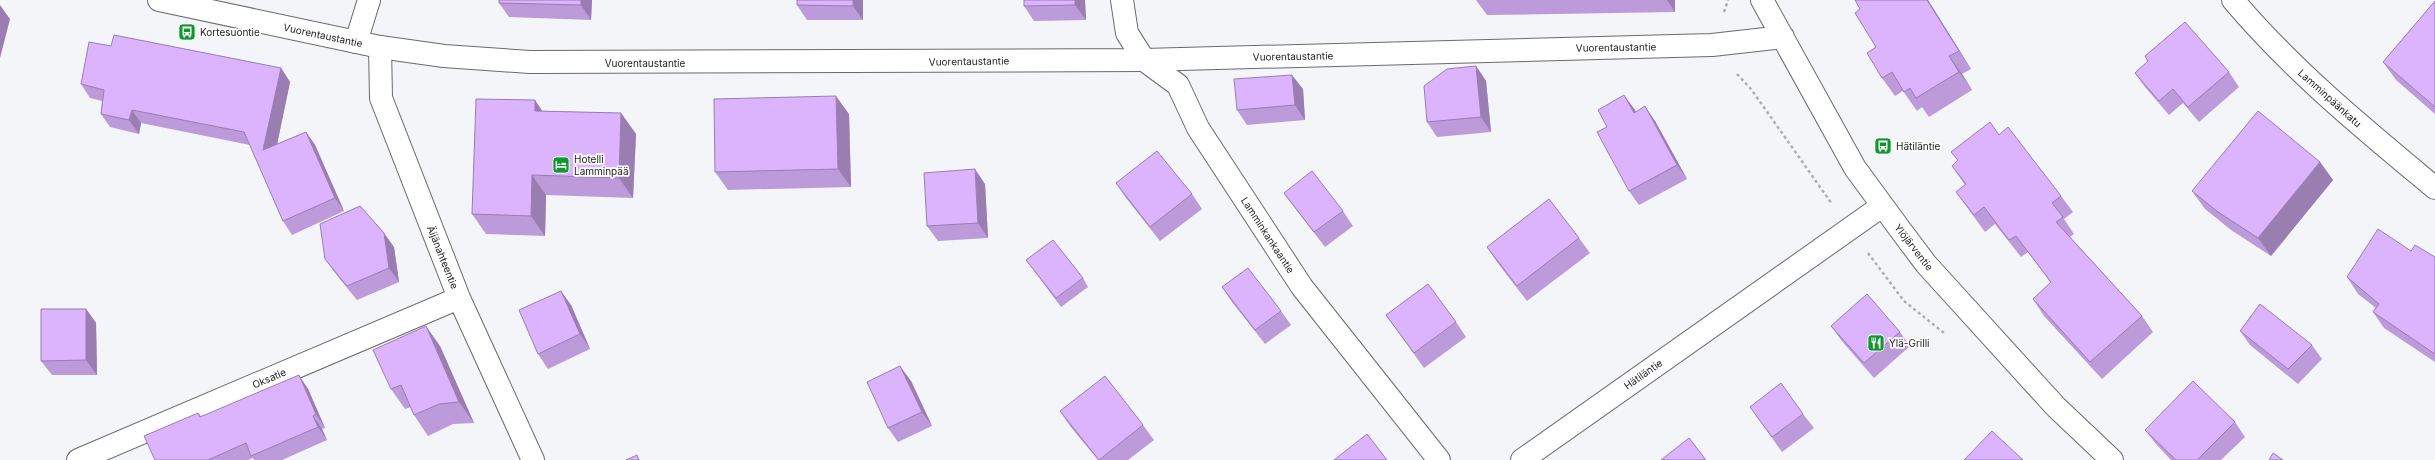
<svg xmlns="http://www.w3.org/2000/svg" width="2435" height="460" font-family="Inter,sans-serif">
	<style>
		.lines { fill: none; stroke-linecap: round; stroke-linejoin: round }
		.street-casing { stroke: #696a6d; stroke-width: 24 }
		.secondary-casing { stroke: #696a6d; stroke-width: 24 }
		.path { stroke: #adaeb0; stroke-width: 2.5; stroke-dasharray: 3 3; stroke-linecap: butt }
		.street { stroke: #fff; stroke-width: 22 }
		.secondary { stroke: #fff; stroke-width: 22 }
		.wall { fill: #bd9ada }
		.shaded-wall { fill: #9a7db1 }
		.building { fill: #dcb3fd; stroke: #9a7db1 }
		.labels { text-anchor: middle; stroke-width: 3.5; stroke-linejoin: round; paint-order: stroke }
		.poi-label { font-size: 10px; fill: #232324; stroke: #fff; text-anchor: start }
		.street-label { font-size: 10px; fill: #232324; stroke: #fff }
	</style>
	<rect width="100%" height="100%" fill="#f4f5f8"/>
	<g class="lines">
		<g class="street-casing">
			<path id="street" d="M1122 0 1127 33 1144 60 1178 85 1198 128 1302 287 1439 460
				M2233 0C2293 71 2364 129 2435 188
				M356 42 369 0
				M380 47 381 98 459 298 533 460
				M78 460 459 298
				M1522 460 1882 206"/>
		</g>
		<g class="secondary-casing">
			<path id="secondary" d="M159 0 380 47 444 56 530 62 1144 60 1712 45 1783 37
				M1762 0 1855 168 1899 228 1926 264 2056 407 2112 460"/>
		</g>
		<path class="path" d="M1724 12 1728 0
			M1737 74 1751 89 1832 204
			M1868 253 1904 301 1944 333"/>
		<use href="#street" class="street"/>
		<use href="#secondary" class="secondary"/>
	</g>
	<path class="wall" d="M592 0 591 20 509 17 499 3Z
		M863 0V20H807L797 5Z
		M1085 0 1086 20 1034 21 1024 6Z
		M1476 0H1675V12L1487 15Z
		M1855 0H1928L1971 69 1962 74 1972 90 1929 117 1922 107 1917 111 1903 91 1895 96 1882 78 1876 47 1860 9Z
		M2435 1V114L2396 80 2383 62Z
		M111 46 281 68 290 82 277 144 306 132 315 145 344 211 292 235 283 221 250 145 141 123 139 134 110 127 101 114 102 101 90 98 81 84Z
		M2145 56 2229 72 2239 87 2199 122 2183 103 2169 115 2145 87 2135 73 2148 61Z
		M1476 66 1486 81 1491 132 1437 137 1427 122Z
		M1303 89 1305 120 1247 125 1237 110Z
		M1635 110 1636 112 1655 121 1687 179 1639 205 1629 191 1607 127Z
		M542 111 621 113 636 134 633 198 546 195 545 236 486 234 472 214Z
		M849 114 851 187 728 190 715 172Z
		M1999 135 2061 196 2073 212 2064 219 2074 234 2070 237 2142 316 2153 332 2102 379 2044 316 2033 299 2051 283 2028 252 2021 257 1995 224 1985 232 1956 192 1965 185 1952 166 1958 161 1951 152Z
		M2320 162 2333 180 2271 256 2231 230 2205 209 2192 191Z
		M1116 183 1192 194 1202 209 1160 241 1126 198Z
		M985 184 988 238 938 241 927 226Z
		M1284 193 1343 211 1353 226 1325 247 1294 207Z
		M1579 238 1590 253 1527 301 1497 262 1487 247Z
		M394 247 399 282 357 300 335 273 325 259Z
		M2411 251 2435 257V362L2384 328 2373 312 2376 308 2358 294 2347 277Z
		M1026 260 1083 278 1088 287 1061 307Z
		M1222 287 1281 311 1291 325 1265 344 1232 302Z
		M571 305 590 349 548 369 538 354Z
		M86 309 96 323 97 375H52L41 361Z
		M1386 315 1456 322 1466 337 1424 368Z
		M1831 326 1900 332 1910 346 1874 378 1841 340Z
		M2240 331 2312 345 2322 359 2298 384 2250 345Z
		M440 346 474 423 453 424 428 436 414 415 411 407 405 409 391 389Z
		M911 381 932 426 898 442 888 428Z
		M308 389 325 428 322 429 327 440 282 460H254L253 458 248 460H155L198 413 201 416Z
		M1750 407 1803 414 1814 428 1782 452Z
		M1060 411 1143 425 1154 440 1128 460H1098L1070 426Z
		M2235 422 2245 437 2221 460H2171L2156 444 2145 430Z"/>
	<path class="shaded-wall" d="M581 0H592L591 20 581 5Z
		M853 0H863V20L853 6Z
		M1075 0H1085L1086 20 1075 5Z
		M1667 0H1675V12Z
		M1927 0H1928L1971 69 1959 51Z
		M0 5 10 19 0 58Z
		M1949 56 1962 74 1972 90 1959 72Z
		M1476 66 1486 81 1491 132 1481 117Z
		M281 68 290 82 273 164 263 150Z
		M1292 75 1303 89 1305 120 1295 105Z
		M1624 95 1635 110 1644 127 1634 113Z
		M836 96 849 114 851 187 838 169Z
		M535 100 549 121 535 111Z
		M1645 106 1655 121 1687 179 1677 165Z
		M132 110 141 123 139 134 129 120Z
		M621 113 636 134 633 198 619 178Z
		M306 132 315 145 344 211 335 198Z
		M2320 162 2333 180 2271 256 2258 238Z
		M975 169 985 184 988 238 978 223Z
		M532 175 546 195 545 236 531 216Z
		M384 233 394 247 399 282 389 268Z
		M561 291 571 305 590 349 580 334Z
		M86 309 96 323 97 375 86 360Z
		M426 326 440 346 474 423 459 402Z
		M900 366 911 381 932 426 922 412Z
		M299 375 308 389 325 428 316 414Z
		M313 416 322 429 327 440 318 427Z"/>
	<path class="building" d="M499 0H581V5L499 3Z
		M797 0H853V6L797 5Z
		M1024 0H1075V5L1024 6Z
		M1855 0H1927L1959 51 1949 56 1959 72 1916 98 1910 88 1904 92 1892 72 1882 78 1867 53 1876 47 1855 13 1860 9Z
		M2435 1V107L2383 62Z
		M2185 22 2229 72 2188 107 2173 89 2159 101 2135 73 2148 61 2145 56Z
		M114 35 281 68 263 150 306 132 335 198 283 221 244 132 132 110 129 120 101 114 104 90 81 84 89 42 111 46Z
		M1476 66 1481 117 1427 122 1424 86 1447 69Z
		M1292 75 1295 105 1237 110 1234 79Z
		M1624 95 1634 113 1645 106 1677 165 1629 191 1597 132 1607 127 1598 110Z
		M836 96 838 169 715 172 714 99Z
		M476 99 535 100V111L621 113 619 178 532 175 531 216 472 214Z
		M2258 111 2320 162 2258 238 2218 212 2192 191Z
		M1990 122 1999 135 2008 127 2061 196 2052 203 2063 217 2056 222 2142 316 2090 362 2033 299 2051 282 2016 236 2009 240 1984 207 1974 215 1956 192 1966 184 1952 166 1958 160 1951 152Z
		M1157 151 1192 194 1150 227 1116 183Z
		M975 169 978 223 927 226 924 173Z
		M1312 171 1343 211 1314 232 1284 193Z
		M1549 199 1579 238 1517 286 1487 247Z
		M360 206 384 233 389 268 347 286 325 259 320 224Z
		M2378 229 2411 251 2415 245 2435 257V354L2373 312 2379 304 2347 277Z
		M1053 240 1083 278 1056 298 1026 260Z
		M1248 268 1281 311 1255 330 1222 287Z
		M1428 284 1456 322 1414 353 1386 315Z
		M561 291 580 334 538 354 519 310Z
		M1867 294 1900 332 1864 363 1831 326Z
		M2260 304 2312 345 2288 369 2240 331Z
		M41 309H86V360L41 361Z
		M426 326 459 402 439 404 414 415 401 385 391 389 373 350Z
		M900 366 922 412 888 428 867 382Z
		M299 375 316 414 313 416 318 427 251 456 246 443 208 460H155L144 436 198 413 200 417Z
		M1105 376 1143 425 1099 460 1060 411Z
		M2193 381 2235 422 2197 460H2176L2145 430Z
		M1781 383 1803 414 1772 437 1750 407Z
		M1992 431 2023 460H1964Z
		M1367 434 1387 460H1334Z
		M1689 438 1706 460H1661Z
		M2273 453 2283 460H2269Z
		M637 455 639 460H626Z"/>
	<defs>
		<g id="bus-square" transform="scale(0.9)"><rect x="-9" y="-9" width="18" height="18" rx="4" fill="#0d972d" stroke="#fff"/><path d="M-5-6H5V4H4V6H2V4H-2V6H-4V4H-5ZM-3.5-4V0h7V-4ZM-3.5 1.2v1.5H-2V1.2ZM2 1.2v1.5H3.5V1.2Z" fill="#fff"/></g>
		<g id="hotel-square" transform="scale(0.9)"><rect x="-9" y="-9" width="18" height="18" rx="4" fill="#0d972d" stroke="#fff"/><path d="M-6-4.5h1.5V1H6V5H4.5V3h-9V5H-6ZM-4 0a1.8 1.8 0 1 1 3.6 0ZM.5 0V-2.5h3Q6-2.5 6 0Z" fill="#fff"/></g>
		<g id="restaurant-square" transform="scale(0.9)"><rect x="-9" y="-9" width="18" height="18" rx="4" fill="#0d972d" stroke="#fff"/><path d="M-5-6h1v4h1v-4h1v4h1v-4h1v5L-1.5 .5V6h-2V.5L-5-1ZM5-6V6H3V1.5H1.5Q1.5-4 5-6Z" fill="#fff"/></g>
	</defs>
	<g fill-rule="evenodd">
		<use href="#bus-square" x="187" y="32"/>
		<use href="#bus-square" x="1883" y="146"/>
		<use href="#hotel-square" x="561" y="165"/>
		<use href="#restaurant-square" x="1876" y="343"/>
	</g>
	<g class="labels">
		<g class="poi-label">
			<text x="200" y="36">Kortesuontie</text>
			<text x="1896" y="150">Hätiläntie</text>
			<text x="574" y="163">Hotelli<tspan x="574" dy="12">Lamminpää</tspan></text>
			<text x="1889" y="347">Ylä-Grilli</text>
		</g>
		<g class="street-label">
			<text transform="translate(323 35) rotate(12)" y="4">Vuorentaustantie</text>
			<text transform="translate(1616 47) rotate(-1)" y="4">Vuorentaustantie</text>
			<text transform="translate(1293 56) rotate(-1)" y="4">Vuorentaustantie</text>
			<text transform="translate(969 61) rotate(-1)" y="4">Vuorentaustantie</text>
			<text x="645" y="67">Vuorentaustantie</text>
			<text transform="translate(2330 98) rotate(42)" y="4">Lamminpäänkatu</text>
			<text transform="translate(1268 235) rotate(57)" y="4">Lamminkankaantie</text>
			<text transform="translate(1914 247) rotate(52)" y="4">Ylöjärventie</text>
			<text transform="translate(443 257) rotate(68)" y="4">Äijänahteentie</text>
			<text transform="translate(1643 374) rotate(-35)" y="4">Hätiläntie</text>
			<text transform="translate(269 378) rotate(-23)" y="4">Oksatie</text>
		</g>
	</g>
</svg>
